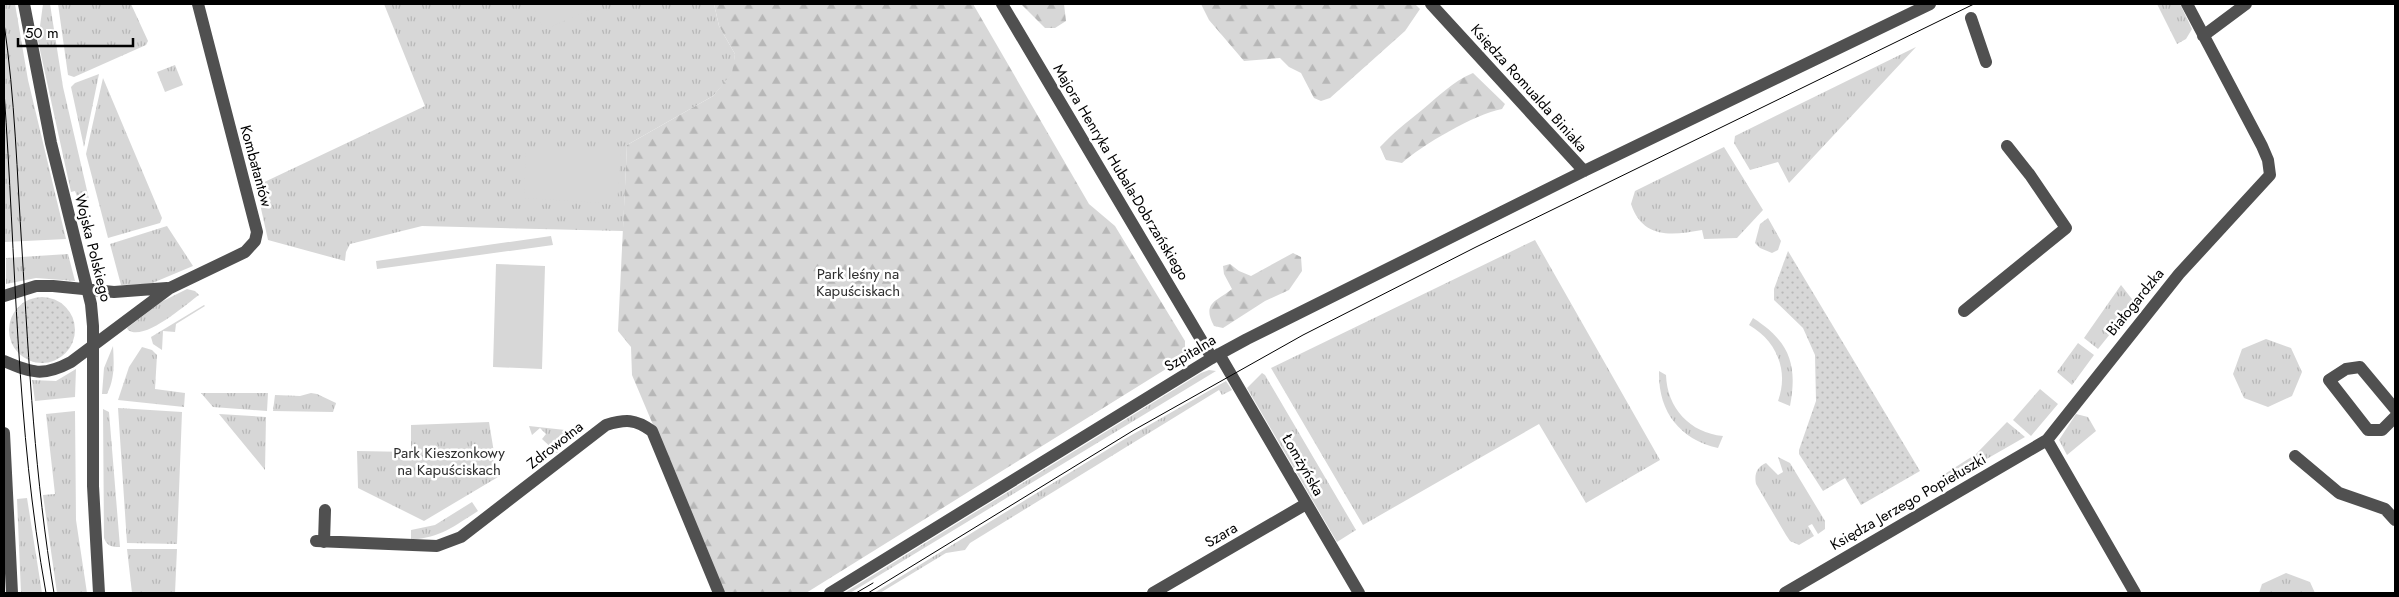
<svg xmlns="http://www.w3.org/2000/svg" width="2399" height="597" font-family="Jost,sans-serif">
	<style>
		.grass { fill: url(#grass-tufts) }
		.forest { fill: url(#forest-firs) }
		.garden { fill: url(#garden-dots) }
		.pitch { fill: #d7d7d7 }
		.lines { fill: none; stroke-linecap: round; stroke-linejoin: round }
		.minor { stroke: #505050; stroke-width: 12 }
		.tram { stroke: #000; stroke-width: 1 }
		.labels { text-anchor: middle; stroke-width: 5; stroke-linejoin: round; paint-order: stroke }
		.street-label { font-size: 15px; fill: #000; stroke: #fff }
		.park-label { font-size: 15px; fill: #2e2e2e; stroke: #fff }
	</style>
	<defs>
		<pattern id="grass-tufts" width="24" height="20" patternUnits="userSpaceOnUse" patternTransform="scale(1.25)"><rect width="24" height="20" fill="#d7d7d7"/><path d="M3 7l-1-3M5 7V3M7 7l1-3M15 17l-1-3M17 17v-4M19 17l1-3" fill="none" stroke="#b7b7b7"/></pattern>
		<pattern id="forest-firs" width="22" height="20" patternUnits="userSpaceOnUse" patternTransform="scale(1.25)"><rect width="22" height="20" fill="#d7d7d7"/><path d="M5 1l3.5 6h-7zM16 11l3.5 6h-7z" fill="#b7b7b7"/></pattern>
		<pattern id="garden-dots" width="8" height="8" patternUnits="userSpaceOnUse" patternTransform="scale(1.25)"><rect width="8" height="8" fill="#d7d7d7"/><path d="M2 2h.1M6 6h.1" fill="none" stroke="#b7b7b7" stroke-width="1.8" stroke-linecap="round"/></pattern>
	</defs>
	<rect width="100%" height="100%" fill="#fff"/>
	<path class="grass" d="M4 4H15L28 80 66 239 5 242Z
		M43 4H50L63 87 89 199 79 202 75 191 71 192 38 41Z
		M58 4H131L148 41 146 45 74 77 68 75Z
		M384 4H714L719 26 735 54 733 73 713 96 627 145 623 231 422 226 350 244 346 252 345 261 268 240 256 186 425 106Z
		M2157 4H2180L2192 29 2186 39 2177 44Z
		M1916 47 1789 183 1778 162 1750 170 1734 143 1735 136Z
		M175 65 183 85 165 92 157 72Z
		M99 74 84 147 71 87 75 83Z
		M103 78 162 218 160 223 108 238 86 154Z
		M1724 147 1763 210 1737 238 1704 239 1702 230C1673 235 1643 240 1631 204L1635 191Z
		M1768 218 1781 241 1778 250 1772 253 1760 248 1755 243 1760 224Z
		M167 226 193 266 150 284 121 285 110 244Z
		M1535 240 1660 460 1586 503 1539 424 1363 525 1271 368Z
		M68 254 75 281 36 278 6 284V258Z
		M2121 285 2135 303 2098 349 2084 338Z
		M187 289 195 291 199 295C185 305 144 342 128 330L127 328 161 302Z
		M204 305 205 306 176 324 175 332 163 331 162 350 153 344 151 337Z
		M1753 318C1789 341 1798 364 1790 406L1778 401C1789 371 1777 341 1749 325Z
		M2266 339 2291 348 2302 372 2292 396 2268 407 2244 398 2233 374 2242 349Z
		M2078 343 2094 355 2072 385 2057 372Z
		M113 346C114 363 115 378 107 394H102L104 368Z
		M142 347 152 350 157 355 155 389 185 393 184 407 118 400 129 367Z
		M76 369 75 397 35 401 32 380 56 381Z
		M1209 370 1216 371 850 593H844L1201 373Z
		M1659 371 1666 375C1667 408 1690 433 1723 436L1718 448C1679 439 1658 411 1659 371Z
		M1262 373 1265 375 1356 530 1337 542 1247 388Z
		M1226 381 1232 390 1222 395 1219 390 970 543 965 550 946 553 880 593H874L1123 440Z
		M2040 389 2058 404 2031 436 2013 420Z
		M201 393H268L267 411 213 407Z
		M311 393 317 394 336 403 333 412 273 411 275 395 300 396Z
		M118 408 182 412 177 544 127 543Z
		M103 409 109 412 120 547C111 547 107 546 104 538Z
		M75 411 76 520 87 593H57L43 495 55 494 46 414Z
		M219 414 266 417 265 470Z
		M2076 414 2088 417 2096 431 2067 455 2059 440Z
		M489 422 498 477 424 521 358 488 357 451 411 452V425Z
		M2007 422 2025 437 1943 484 1940 477 1976 454Z
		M529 426 565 430 571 437 557 453 542 439 546 434 540 428 532 435Z
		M1778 457 1790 463 1825 521V529L1818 534 1812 524 1808 526 1814 536 1799 545 1790 541 1786 535 1756 484C1754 474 1757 467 1766 463L1778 475 1783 472Z
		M27 498 42 593H21L17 499Z
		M472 502 478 511C453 527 441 537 411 540V530L435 525Z
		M127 549H177L175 593H132Z
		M2286 573 2310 582 2315 593H2259L2262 584Z"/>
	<path class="forest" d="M714 4H973L1089 204 1115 226 1185 341V355L1174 364 806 593H724L632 375 631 347 618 331 627 145 713 96 732 73 735 54 719 26Z
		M1021 4H1064L1066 21 1055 28H1045Z
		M1201 4H1415L1420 9 1405 31 1330 98 1321 101 1314 98 1301 73 1289 67 1280 58 1244 61 1209 20Z
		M1473 73 1505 104 1502 109C1475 114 1422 145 1402 163L1386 160 1380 147C1393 133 1407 122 1422 110 1439 96 1452 82 1473 73Z
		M1293 253 1301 257 1302 271 1289 290 1265 301 1223 328 1214 326C1201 302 1218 301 1232 289L1224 274 1223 266 1230 264 1239 271 1251 276Z"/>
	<path class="garden" d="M1788 251 1920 471 1861 505 1845 478 1823 491 1799 454V450L1816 401 1815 355 1803 328 1774 300V289Z
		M9 330a33 33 0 1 1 66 0a33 33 0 1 1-66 0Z"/>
	<path class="pitch" d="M532 4H589L591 9 544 30Z
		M526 148H621L617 204 524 198Z
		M551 236 553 245 377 269 376 261Z
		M496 264 545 266 542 369 493 367Z"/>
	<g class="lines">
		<path class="minor" d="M24 4 51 143 91 304 93 326V486L99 593
			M1002 4 1212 358
			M1431 4 1584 171
			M1971 18 1986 62
			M2203 36 2246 4
			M4 296 36 286H53L114 292 167 288
			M1964 311 2066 228 2030 175 2007 146
			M1219 354 1359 593
			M4 361C32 373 43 377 71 362L170 288 245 252 255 241 257 232 198 4
			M2395 409 2360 367 2346 369 2329 380 2368 430H2382L2395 417
			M4 433 12 593
			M2047 440 2135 593
			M2295 456 2339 493 2385 509 2395 520
			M316 541 437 546 461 537 606 425C626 419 635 419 652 431L719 593
			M324 542 325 510
			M830 593 1212 358 1247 339 1584 171 1930 4
			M1153 593 1306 504
			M1785 593 2047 440 2179 274 2270 175 2268 160 2262 146 2187 4"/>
		<path class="tram" d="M4 23C15 98 17 174 22 250 29 365 35 479 54 593
			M4 91C16 259 16 428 46 593
			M856 593 873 583
			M868 593 1134 430 1303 335 1476 247 1974 4"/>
	</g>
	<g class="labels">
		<g class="street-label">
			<text transform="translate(1529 88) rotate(48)" y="5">Księdza Romualda Biniaka</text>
			<text transform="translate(256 166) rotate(75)" y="5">Kombatantów</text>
			<text transform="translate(1121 172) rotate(59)" y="5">Majora Henryka Hubala-Dobrzańskiego</text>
			<text transform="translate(93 248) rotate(76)" y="5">Wojska Polskiego</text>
			<text transform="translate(2135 302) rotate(-51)" y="5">Białogardzka</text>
			<text transform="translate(1190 353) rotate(-31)" y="5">Szpitalna</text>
			<text transform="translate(555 445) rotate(-38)" y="5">Zdrowotna</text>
			<text transform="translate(1303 465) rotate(60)" y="5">Łomżyńska</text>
			<text transform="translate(1908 502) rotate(-30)" y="5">Księdza Jerzego Popiełuszki</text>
			<text transform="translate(1221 535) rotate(-30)" y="5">Szara</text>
		</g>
		<g class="park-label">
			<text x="858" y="279">Park leśny na<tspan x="858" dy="17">Kapuściskach</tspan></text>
			<text x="449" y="458">Park Kieszonkowy<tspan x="449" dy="17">na Kapuściskach</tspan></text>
		</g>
	</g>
	<rect width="2399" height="597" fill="none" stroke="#000000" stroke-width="10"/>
	<path d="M18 38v8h115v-8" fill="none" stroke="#000000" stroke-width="2.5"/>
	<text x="25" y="38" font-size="15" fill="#000000" stroke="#ffffff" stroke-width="4" paint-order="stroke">50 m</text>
</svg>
